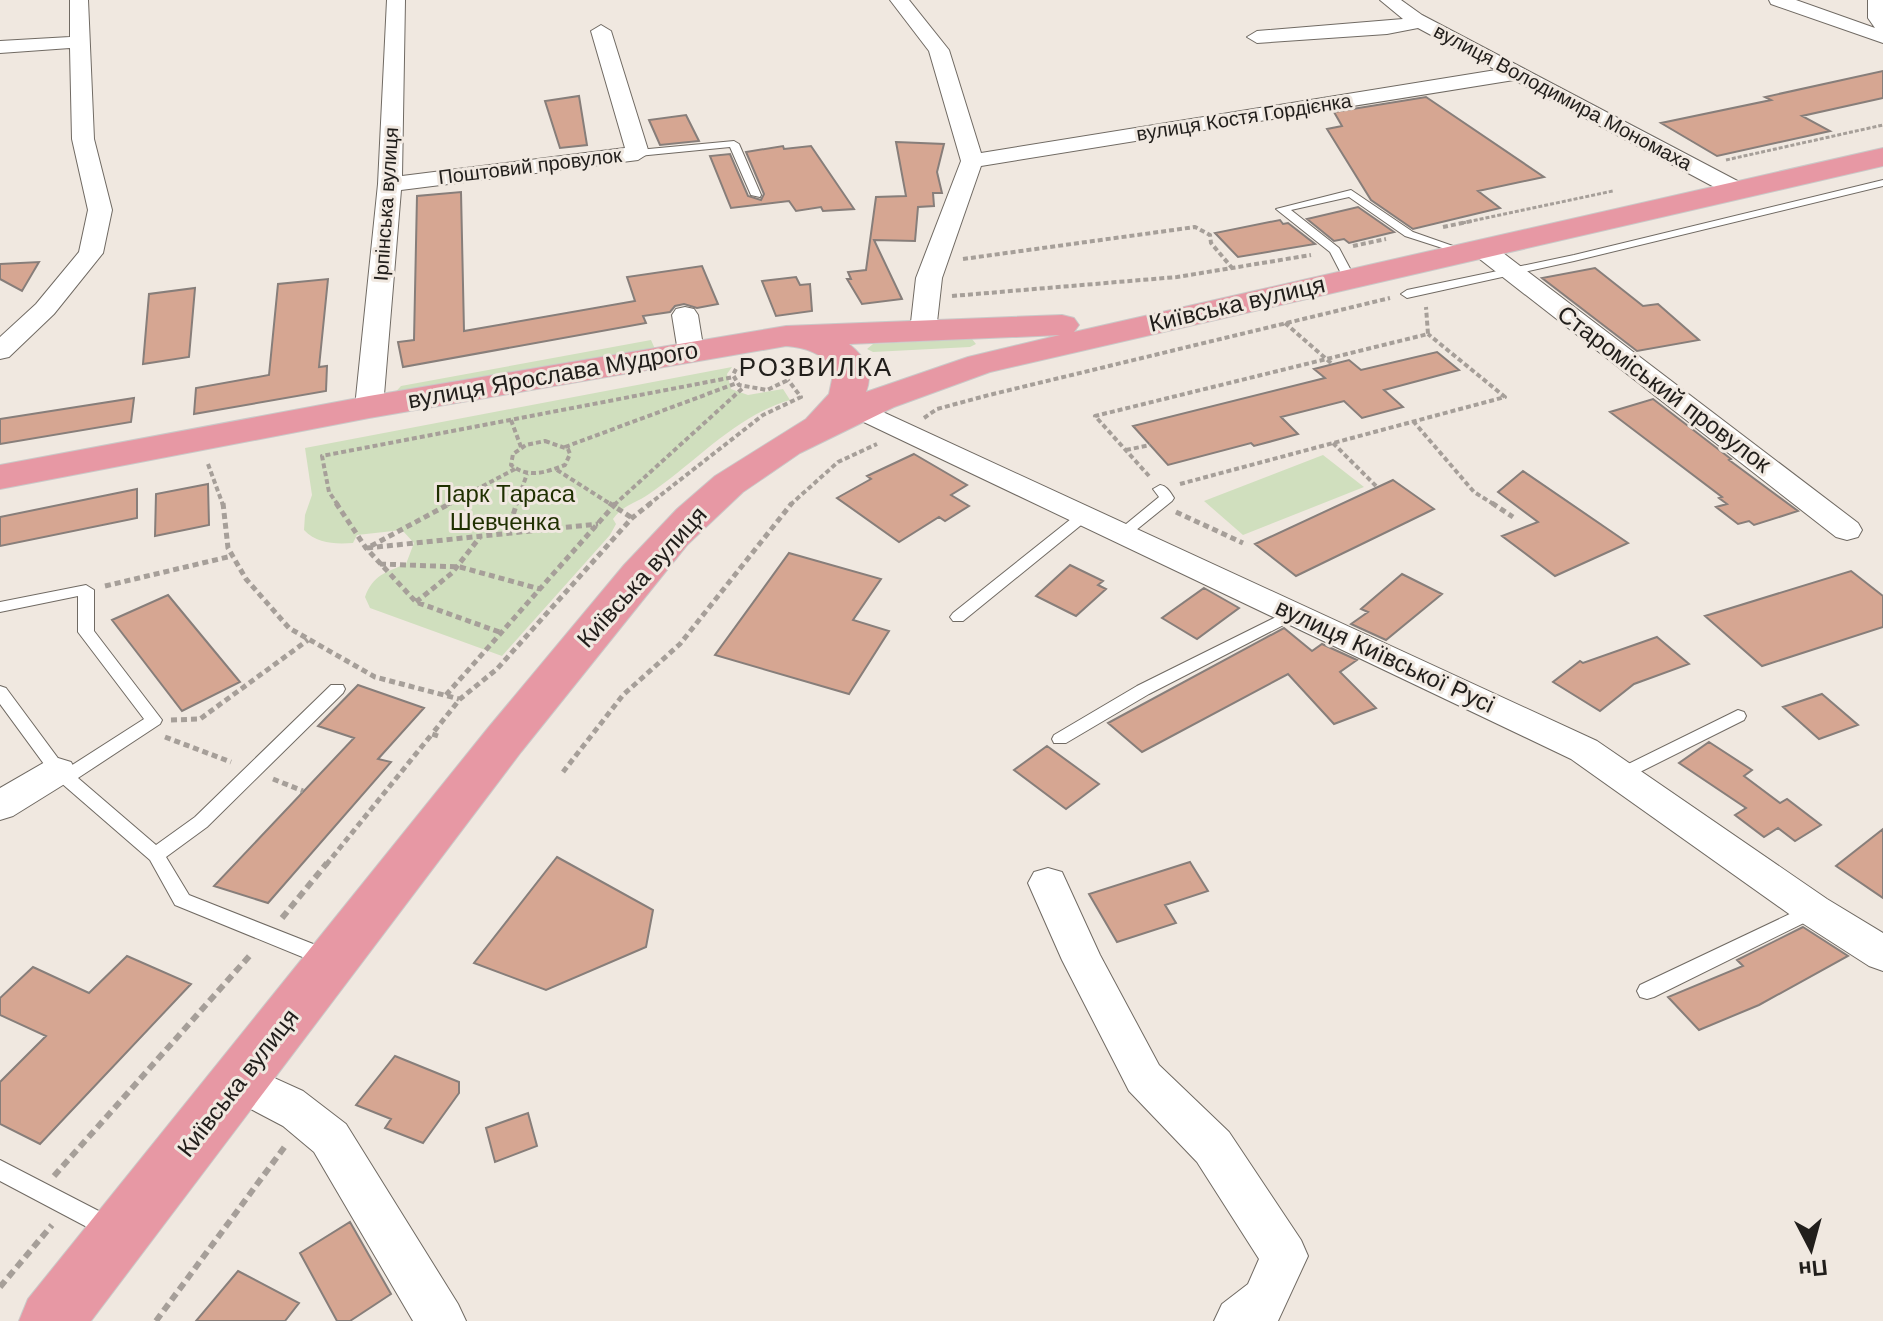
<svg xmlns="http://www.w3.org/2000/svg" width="1883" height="1321" font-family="Arial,sans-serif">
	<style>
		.green { fill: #d0dfbe }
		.building { fill: #d6a692; stroke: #877e7a; stroke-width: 2 }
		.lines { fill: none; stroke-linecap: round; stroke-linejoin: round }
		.lane-casing { stroke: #706a63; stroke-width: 2 }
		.street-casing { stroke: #706a63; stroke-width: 2 }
		.primary-casing { stroke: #cac9c8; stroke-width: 2 }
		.path-far3 { stroke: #a69f99; stroke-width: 3; stroke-dasharray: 4 2; stroke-linecap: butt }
		.path-far2 { stroke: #a69f99; stroke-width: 4; stroke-dasharray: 5 3; stroke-linecap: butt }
		.path-far1 { stroke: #a69f99; stroke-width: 5; stroke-dasharray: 6 4; stroke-linecap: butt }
		.path { stroke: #a69f99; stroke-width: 6; stroke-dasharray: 8 5; stroke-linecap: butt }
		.lane { fill: #fff; fill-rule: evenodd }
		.street { fill: #fff; fill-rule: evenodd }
		.primary { fill: #e798a4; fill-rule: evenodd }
		.labels { text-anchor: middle; stroke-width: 6; stroke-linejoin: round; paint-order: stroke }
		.far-street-label { font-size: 20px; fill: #211e1b; stroke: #f0e8e0 }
		.street-label { font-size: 24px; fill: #211e1b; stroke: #f0e8e0 }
		.park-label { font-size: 24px; fill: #1f3000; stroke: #f0e8e0 }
		.neighbourhood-label { font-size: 26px; letter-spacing: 2px; fill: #211e1b; stroke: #f0e8e0 }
	</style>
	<rect width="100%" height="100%" fill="#f0e8e0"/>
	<path class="green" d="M972 339 976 344 970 347 873 352 867 349 873 344Z
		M651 340 655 349 391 397 401 386Z
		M732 367 727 374 731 389 748 395 783 389 790 400C735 416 695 463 649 494 635 504 624 504 613 519L616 524 610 535 502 656 370 608 365 597C373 575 386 572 406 564L414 543 402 530 357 535 353 543C335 544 317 544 304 530L305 515 312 495 305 448Z
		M1323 455 1364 487 1243 535 1204 501Z"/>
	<path class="building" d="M1883 71V98L1802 116 1830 131 1717 156 1661 123 1771 100 1765 97Z
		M579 96 587 145 560 148 545 101Z
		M1426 97 1544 177 1478 191 1500 208 1413 229 1371 200 1327 129 1342 126 1334 112Z
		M686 115 699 141 660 145 649 120Z
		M896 142 944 144 937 172 942 193H933L934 206 918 207 915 241 874 240 902 299 862 304 847 279H851L848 272 866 270 876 197 906 196Z
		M783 146 784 149 811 146 854 209 823 211 821 207 796 211 789 201 731 208 710 156 730 154 748 196 761 200 764 194 746 152Z
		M461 192 464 331 635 301 627 277 702 266 718 304 697 308 684 304 675 306 670 312 643 316 646 323 403 367 398 342 414 340 417 196Z
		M1358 207 1394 232 1349 243 1344 239 1334 241 1307 219Z
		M1280 220 1283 224 1288 223 1315 244 1238 257 1215 233Z
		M39 262 22 291 0 279V264Z
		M1595 268 1643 306 1658 304 1699 340 1637 351 1542 278Z
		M796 277 800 285 810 284 812 311 776 316 762 281Z
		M328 279 319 367 327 366 326 391 194 414 196 388 269 375 278 284Z
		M195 288 189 357 143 364 149 294Z
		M1437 352 1459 370 1384 390 1403 407 1362 418 1344 401 1281 417 1298 434 1254 446 1251 443 1168 465 1133 426 1325 378 1314 369 1349 360 1361 370Z
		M134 398 131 422 0 444V419Z
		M1653 399 1731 459 1729 460 1798 511 1754 525 1749 521 1738 524 1716 507 1727 504 1719 498 1722 497 1610 412Z
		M914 454 967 485 951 495 969 506 945 521 939 517 899 542 837 498 871 479 867 476Z
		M1523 471 1628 543 1555 576 1502 536 1538 522 1498 492Z
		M1393 480 1434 509 1296 576 1255 544Z
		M208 484 209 525 155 536 156 494Z
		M137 489V518L0 546V517Z
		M789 553 881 579 853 620 889 631 849 694 715 655Z
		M1070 565 1103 581 1098 585 1106 589 1076 616 1036 596Z
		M1851 571 1883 596V627L1762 666 1705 616Z
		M1402 574 1442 594 1386 640 1351 624 1368 612 1361 609Z
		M1204 588 1239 608 1197 639 1162 618Z
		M168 595 240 682 182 711 112 620Z
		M1284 628 1312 651 1322 644 1357 660 1340 672 1376 708 1334 724 1288 674 1142 752 1108 723Z
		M1657 637 1689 664 1634 684 1600 711 1553 682 1580 661 1583 663Z
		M358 685 424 708 378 759 391 762 268 903 214 886 354 738 318 726Z
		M1822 694 1858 725 1819 739 1783 707Z
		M1709 742 1752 770 1744 776 1780 803 1787 799 1821 825 1795 841 1778 828 1764 837 1735 815 1746 808 1679 763Z
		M1047 746 1099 784 1066 809 1014 770Z
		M1883 829V898L1836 866Z
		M557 857 653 910 646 947 546 990 474 963Z
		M1190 862 1208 891 1165 905 1176 923 1117 942 1089 894Z
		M1803 927 1848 956 1759 1005 1699 1030 1668 997 1743 966 1737 960Z
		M127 956 191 984 40 1144 0 1124V1082L46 1036 0 1015V998L33 967 89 993Z
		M395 1056 459 1082V1093L423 1143 385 1128 391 1119 356 1105Z
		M528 1113 537 1146 495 1162 486 1128Z
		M350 1222 391 1294 350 1321H337L300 1253Z
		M238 1271 299 1303 285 1321H196Z"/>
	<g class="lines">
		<g class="lane-casing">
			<path id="lane" d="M734 141 739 144 761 195 760 197 751 195 730 147 638 156 633 153 638 150Z
				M1883 180V186L1574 261 1407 298 1401 294 1407 290 1574 255Z
				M1351 190 1413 232 1470 252 1464 255 1405 236 1349 197 1291 210 1339 248 1355 278 1353 281H1345L1330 252 1276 209Z
				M1160 485C1167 486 1170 492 1174 498L1172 501 1130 535H1120L1118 532 1120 529 1159 497 1153 489Z
				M1086 510 1091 511 1093 514 1091 517 963 621H953L950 617 953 613 1081 511Z
				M86 585 94 590V631L162 720 160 724 78 778 156 845 195 817 331 685H343L345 689 343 693 207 827 166 857 189 895 336 953 339 959 336 965 329 967 322 965 175 905 150 860 52 775 0 704V686L6 688 66 769 144 719 78 632V596L0 612V602Z
				M1294 608 1299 609 1302 613 1299 617 1149 694 1066 743H1054L1052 739 1054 735 1137 686Z
				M1738 710 1744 712 1746 716 1744 720 1626 779H1614L1611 775 1614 771Z
				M1813 903 1820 905 1822 910 1820 915 1654 997 1647 999 1640 997 1637 991 1640 985Z
				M0 1160 120 1222 123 1229 120 1236 112 1239 104 1236 0 1181Z"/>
		</g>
		<g class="street-casing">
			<path id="street" d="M70 0H88L94 139 112 210 103 253 54 314 9 357 0 359V337L36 304 79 252 88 210 72 139 70 48 0 53V41L70 37Z
				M387 0H405L402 176 625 148 591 31 601 25 611 31 649 153 638 160 401 190 383 407 379 413 369 415 359 413 355 407 378 184Z
				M890 0H909L949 50 981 153 1496 70 1418 28 1387 34 1257 43 1247 37 1257 31 1403 19 1380 0H1401L1422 15 1747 186 1751 191 1747 196H1731L1514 80 981 166 942 278 936 331 932 337H914L910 331 916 278 961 161 929 51Z
				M1769 0H1796L1875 28 1868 18V0H1883V43L1771 4Z
				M1481 241 1490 243 1858 523 1862 530 1858 537 1847 540 1836 537 1472 253 1469 248 1472 243Z
				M685 307 694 309 698 315 704 352 701 358H681L678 352 672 315 676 309Z
				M859 401 1597 741 1827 899 1883 933V971L1869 966 1799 921 1571 759 849 415 845 409 849 403Z
				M58 758 71 762 76 771 71 780 13 816 0 820V788L45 762Z
				M1048 868 1062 872 1100 955 1159 1065 1229 1132 1301 1240 1308 1256 1278 1321H1214L1222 1304 1248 1284 1259 1259 1197 1162 1129 1091 1062 960 1028 883 1034 872Z
				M239 1062 303 1091 346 1124 458 1304 466 1321H413L314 1152 283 1126 224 1095 217 1081 224 1067Z"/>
		</g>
		<g class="primary-casing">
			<path id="primary" d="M1883 148V166L990 372 894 407 800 453 743 492 687 545 521 752 91 1321H19L28 1299 488 728 624 565 677 509 715 476 806 419 829 394 834 370C825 354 804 347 786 346L369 418 0 489V465L369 396 786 326 1062 315 1074 318 1079 325 1074 332ZM1060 335 968 357 866 392C874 371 865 357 849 344Z"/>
		</g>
		<path class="path-far3" d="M1726 160 1883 125
			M1462 223 1613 191"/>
		<path class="path-far2" d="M1443 227 1472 221
			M1353 246 1386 239
			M963 259 1195 227 1210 235 1211 243 1233 269
			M952 296 1177 277 1311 255
			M1285 323 1332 364
			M736 369 733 375 739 385 767 390 788 380 791 370 783 362
			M924 418 937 409 989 395 1390 298
			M511 420 521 447
			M1413 421 1474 492 1495 505
			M545 441 568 449 570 454 565 465C546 472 529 479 511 465L513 454 526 445Z
			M1333 443 1376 486
			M565 447 737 383
			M1126 450 1150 445
			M208 464 223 505
			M557 470 612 505
			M1149 476 1095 416 1428 334 1426 307
			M1180 484 1505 397 1428 334
			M338 505 329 492 322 456 734 377
			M447 505 515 469
			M516 505 527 474
			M614 505 744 387
			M648 505 763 415 801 397 788 380
			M790 505 838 462 877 444"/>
		<path class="path-far1" d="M223 503 228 548 246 579 289 628 375 677 459 699
			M336 503 366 548 416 602 502 633
			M609 503 632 518
			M1492 503 1513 517
			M1176 512 1243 543
			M507 533 517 503
			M371 546 451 503
			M367 548 598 524
			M380 564 460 567 540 589
			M105 586 232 556
			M416 602 452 573 480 537
			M446 695 616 503
			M171 720 200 719 308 640
			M438 736 432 734 460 699 497 669 632 518 651 503
			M165 737 231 762
			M563 772 623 695 680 644 792 503
			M273 779 303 791
			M326 865 432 734"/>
		<path class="path" d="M282 918 327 863
			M54 1176 252 953
			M0 1287 52 1225
			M156 1321 286 1145"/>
		<use href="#lane" class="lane"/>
		<use href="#street" class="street"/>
		<use href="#primary" class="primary"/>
	</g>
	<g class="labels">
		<g class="far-street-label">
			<text transform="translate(1563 97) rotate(28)" y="7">вулиця Володимира Мономаха</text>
			<text transform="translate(1244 117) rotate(-9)" y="7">вулиця Костя Гордієнка</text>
			<text transform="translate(530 166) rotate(-7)" y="7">Поштовий провулок</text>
			<text transform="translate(386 204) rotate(-86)" y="7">Ірпінська вулиця</text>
		</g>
		<g class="street-label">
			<text transform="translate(1237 304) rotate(-13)" y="8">Київська вулиця</text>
			<text transform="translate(553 375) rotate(-10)" y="8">вулиця Ярослава Мудрого</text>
			<text transform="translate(1664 389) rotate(37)" y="8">Староміський провулок</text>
			<text transform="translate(642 577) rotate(-48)" y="8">Київська вулиця</text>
			<text transform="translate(1385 656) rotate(25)" y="8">вулиця Київської Русі</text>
			<text transform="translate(238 1083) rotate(-52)" y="8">Київська вулиця</text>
		</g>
		<g class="park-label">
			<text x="505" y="502">Парк Тараса<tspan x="505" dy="28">Шевченка</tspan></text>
		</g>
		<g class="neighbourhood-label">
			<text x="816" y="376">РОЗВИЛКА</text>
		</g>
	</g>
	<g transform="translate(1811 1249) rotate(174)" stroke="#f0e8e0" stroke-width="6" paint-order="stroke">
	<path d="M0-6L14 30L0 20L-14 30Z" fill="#211e1b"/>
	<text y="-12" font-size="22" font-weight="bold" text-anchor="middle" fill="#211e1b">Пн</text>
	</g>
</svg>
